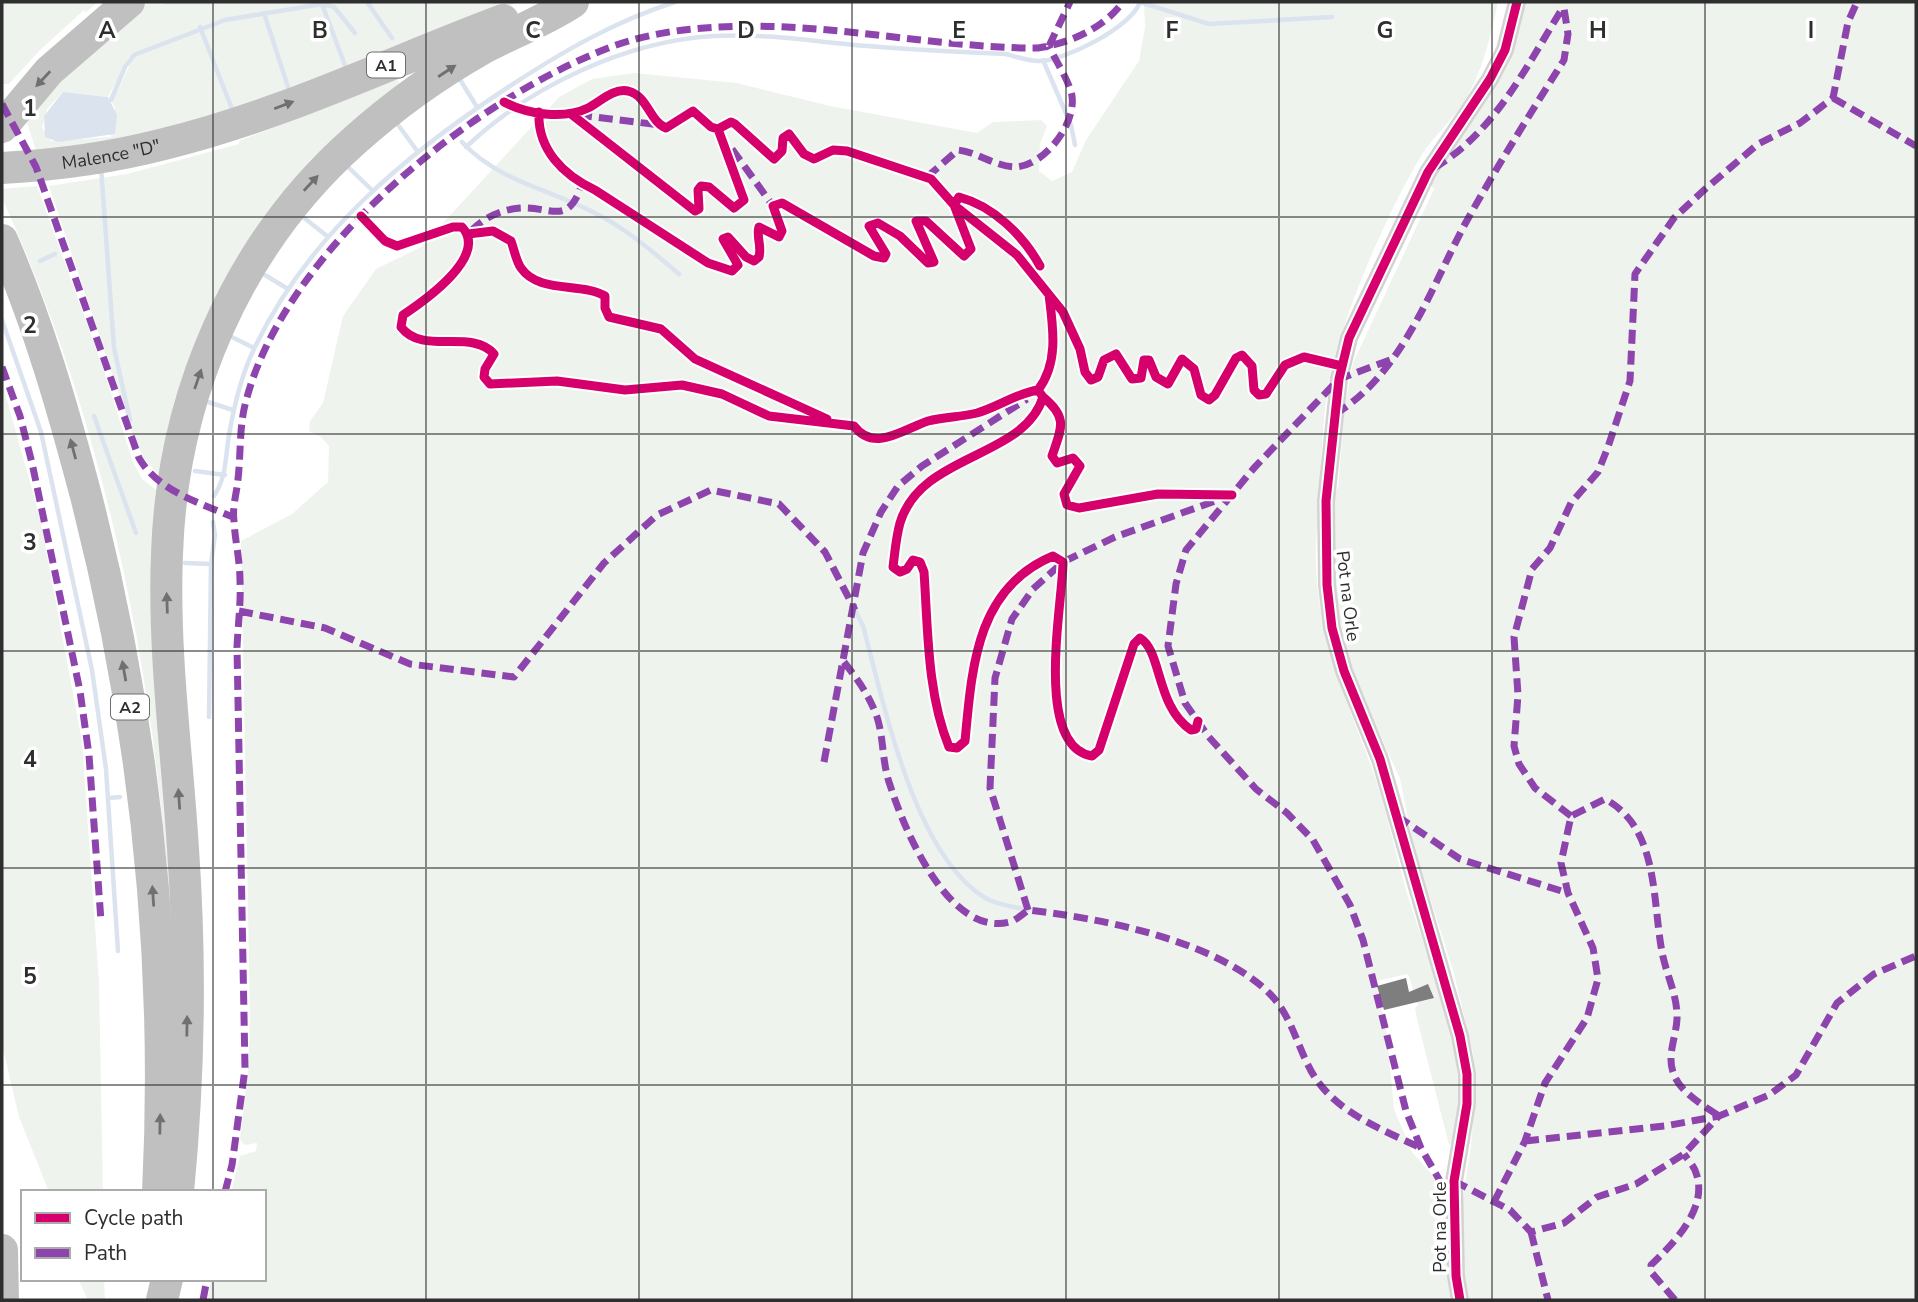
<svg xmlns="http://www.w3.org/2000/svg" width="1918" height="1302" font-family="'Nunito Sans',sans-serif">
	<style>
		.green { fill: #eff3ed; fill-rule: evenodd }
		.water { fill: #dbe3ef }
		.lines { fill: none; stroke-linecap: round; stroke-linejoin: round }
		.stream { stroke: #dbe3ef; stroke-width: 4.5 }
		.building { fill: #7e7e7e }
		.minor { stroke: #d3d3d3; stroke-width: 18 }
		.motorway { stroke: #c0c0c0; stroke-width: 32 }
		.quiet { stroke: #8e44ad; stroke-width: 7; stroke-dasharray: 14 7; stroke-linecap: butt }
		.cycleway-casing { stroke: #fff; stroke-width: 13 }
		.cycleway { stroke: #d6006c; stroke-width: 9 }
		.oneway { fill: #707070 }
		.grid { fill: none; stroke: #2e2e2e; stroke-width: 2; stroke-opacity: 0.55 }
		.labels { text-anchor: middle; stroke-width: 7; stroke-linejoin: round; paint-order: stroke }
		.shield { fill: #fff; stroke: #6d6d6d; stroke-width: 2 }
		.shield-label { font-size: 16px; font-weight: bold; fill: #2e2e2e }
		.street-label { font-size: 18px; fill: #2e2e2e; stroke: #fff }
		.grid-label { font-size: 23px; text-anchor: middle; font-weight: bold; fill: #2e2e2e; stroke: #fff; stroke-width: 7; stroke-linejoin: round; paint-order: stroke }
	</style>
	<rect width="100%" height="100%" fill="#fff"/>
	<path class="green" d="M2 2H98L86 12 84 10 40 50 9 84H2Z
		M148 2H519L283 94 138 137 37 154 26 119 69 71ZM129 57 133 58 112 102 115 108 111 137 51 141 42 128 47 109 63 92 108 97Z
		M1144 2H1498C1491 35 1483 69 1466 99 1452 121 1431 138 1418 161 1385 218 1348 304 1332 367 1323 407 1322 447 1320 487 1319 513 1315 540 1316 566 1318 635 1346 699 1370 763 1386 805 1394 848 1406 890 1433 978 1470 1048 1456 1142L1449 1145 1417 1019 1415 1008 1418 1005 1408 974 1376 981 1387 1035 1394 1109 1412 1152 1437 1180 1449 1206 1454 1300H207L211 1279H264V1192H231L240 1156 256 1151 257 1143 244 1145 240 1139 248 1070 250 1016 241 541 292 514 328 482 329 446 321 437 309 431 310 421 323 403 343 316 376 269 421 247 559 97 592 79 634 73 737 83 830 106 977 133 993 122 1041 120 1047 126 1040 144 1039 171 1052 181 1072 172 1086 140 1139 61 1145 27Z
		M1513 2H1916V1300H1464L1462 1203 1471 1147 1476 1081 1473 1053 1453 970 1414 848 1400 779 1351 670 1335 596 1333 492 1338 489 1345 405 1353 363 1434 189 1430 184 1480 104Z
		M395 80 399 81V85L308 169 161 477 144 459 132 433 49 186 127 174 239 144V141Z
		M37 186 102 365 133 462 142 479 159 492 162 728 172 945C159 692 108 430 2 198V189Z
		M2 382 40 518 82 741 99 982 103 1192H49L19 1117 2 1044Z
		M78 1279H104L105 1300H88Z"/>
	<path class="water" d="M63 92 108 97 117 115 115 134 58 142 45 137 44 116Z"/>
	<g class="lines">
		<path class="stream" d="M166 2H210
			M367 2 392 38
			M322 4 346 68
			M264 13 289 90
			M200 27 232 109
			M1043 60 1071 125 1075 145
			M459 78 477 107
			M111 100 125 67 134 55 225 20 322 4 334 7 355 33
			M396 122 418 152
			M462 142C497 180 545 188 591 211 624 227 651 250 679 274
			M466 147C530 86 626 41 714 36 765 33 817 42 868 46 914 50 960 52 1006 54 1016 57 1028 61 1039 61 1064 61 1132 27 1140 2L1209 24 1332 17
			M101 167 114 348 130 420
			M348 167 372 190
			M303 217 327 236
			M40 261 55 254
			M265 275 288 289
			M2 320 41 432 92 670 106 769 118 951
			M232 337 254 348
			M208 402 233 410
			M94 416 136 533
			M195 471 225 475
			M214 496C227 476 225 458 229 435 234 406 241 376 254 349 308 235 406 154 510 86 562 52 615 21 675 2
			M185 563 211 564
			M855 610 863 626C884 703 914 857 987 899 998 905 1016 907 1028 910
			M209 717 211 564 215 535 213 522
			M108 798 120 797"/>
	</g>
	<path class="building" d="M1406 978 1409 992 1428 984 1434 998 1384 1010 1377 986Z"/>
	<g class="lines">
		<path class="minor" d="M1460 1300 1456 1276 1454 1181 1467 1104V1074L1460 1036 1380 759 1344 671 1332 628 1327 585 1326 501 1339 379 1349 338 1428 172 1490 79 1505 50 1517 2"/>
		<g class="motorway">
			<path d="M2 127 49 71 129 2"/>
			<path id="s1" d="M2 168C57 165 110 158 164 144 280 116 391 62 503 20"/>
			<path d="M2 240C38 322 63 409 86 496 144 722 170 958 158 1192"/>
			<path d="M178 1192C189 1078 191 963 183 849 177 751 163 653 167 554 172 398 236 246 354 141 393 106 436 75 482 49 512 33 544 21 573 2"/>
			<path d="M2 1250 3 1300"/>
			<path d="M162 1300 167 1279"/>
		</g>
		<path class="quiet" d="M1049 46 1070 2
			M1833 98 1916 146
			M2 104 36 167 139 458C158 491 200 503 233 517
			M578 115 660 125
			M732 149 773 206
			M1434 168C1495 132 1526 67 1562 9
			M927 177 958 150C977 152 996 167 1016 167 1045 165 1076 124 1072 96 1069 80 1056 62 1049 46
			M471 231C485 217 500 210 520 208 551 206 568 227 582 184
			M1390 360 1339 379 1254 468 1186 550 1176 584 1168 646 1185 703 1208 736 1256 789 1287 813 1313 840 1350 905 1363 940 1406 1111 1421 1148 1451 1200
			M2 367 20 416 32 463 80 691 89 755 101 921
			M1335 414C1402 374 1430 290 1465 224 1496 168 1530 114 1564 60L1568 34 1563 2
			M239 611 325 628 410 664 514 677 604 563 657 515 711 490 779 504 825 552 855 610
			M844 662C858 680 869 695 877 717 884 739 882 763 890 785 904 829 949 938 1010 922 1016 920 1023 914 1028 910 1100 918 1219 941 1271 995 1290 1015 1296 1041 1308 1065 1329 1110 1379 1128 1421 1148
			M824 762 863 553 881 512 898 486 922 466 1027 399
			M1397 816 1460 859 1568 893
			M1571 816 1535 788 1519 764 1514 746 1518 695 1514 637 1532 569 1550 548 1571 503 1598 472 1608 447 1630 381 1635 274 1674 218 1703 191 1758 144 1800 123 1833 98 1848 22 1857 2
			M1028 910 990 788 995 678 1012 619 1033 589 1063 562 1115 537 1218 500
			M1525 1141 1665 1126 1719 1116
			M1454 1181 1510 1210 1531 1232 1564 1223 1597 1197 1636 1184 1684 1154 1719 1116 1769 1095 1796 1075 1837 1003 1874 974 1916 956
			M225 1192 232 1165 245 1069 237 647C238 625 241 603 240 581 240 560 235 541 234 521 232 507 237 492 238 479 241 453 239 426 246 401 284 254 461 109 596 53 634 36 677 29 719 27 826 21 932 48 1038 48 1070 43 1104 28 1123 2
			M1494 1202 1525 1141 1545 1083 1587 1018 1598 979 1593 948 1568 893 1561 863 1571 816 1605 799C1659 828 1652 899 1662 952 1666 974 1678 996 1677 1019 1676 1037 1667 1055 1673 1072 1679 1092 1703 1105 1719 1116
			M1531 1232 1548 1300
			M203 1300 207 1279
			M1675 1300 1652 1273 1651 1265C1673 1244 1709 1208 1696 1173 1694 1166 1688 1160 1684 1154"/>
		<g class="cycleway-casing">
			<path id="cycleway" d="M504 102C527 114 563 120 588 108 600 102 613 88 628 91 648 96 649 121 666 128L693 111 711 127 718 129 731 122 735 124 774 159 782 151 783 138 789 134 804 154 814 159 833 150 847 151 931 179 954 205 1017 255 1063 312 1080 349 1085 372 1091 380 1098 377 1104 360 1116 354 1132 379 1141 378 1144 360H1149L1156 377 1168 384 1182 359 1194 369 1201 395 1209 400 1215 395 1236 358 1242 355 1252 366 1254 390 1259 395 1266 394 1285 365 1304 357 1342 366
				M539 112C537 149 563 175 595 190L708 263 732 271 738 265 723 239 728 237 746 257 754 261 759 257C762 246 756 236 759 227L779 237 782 231 773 206 782 203 874 256 884 258 886 254 869 226 878 223 900 236 928 263 934 262 916 221H926L964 256 971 249 954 205 959 197C993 206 1023 235 1040 266
				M571 114 695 211 699 209 698 190 701 186 709 187 734 208 744 200 718 129
				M361 216 385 241 397 246 453 227H462C489 256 424 301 403 315L401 327C423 356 471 328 494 354L485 369 484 377 490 384 557 381 625 390 682 385 722 394 769 416 854 426C874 453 904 429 928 421 944 417 961 417 977 413 998 407 1017 393 1038 390L1043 397C1024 459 921 453 900 523 896 537 895 552 893 567L900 572 907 569 913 560 920 562 924 572C928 629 927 693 949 747L957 748 965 741C972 668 976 588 1053 556L1063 562C1063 602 1033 746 1092 756L1099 750 1134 644 1140 638C1162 651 1156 707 1191 730L1196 729 1198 721
				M468 234 493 231 511 241C514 249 516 261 521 268 539 294 581 282 605 296V308L609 317 661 329 695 359 827 419
				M1038 390C1059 363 1053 327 1049 295
				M1043 397C1069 418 1061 429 1052 456L1057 463 1073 458 1080 466 1064 494 1067 505 1079 508 1158 494 1232 495
				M1460 1300 1456 1276 1454 1181 1467 1104V1074L1460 1036 1380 759 1344 671 1332 628 1327 585 1326 501 1339 379 1349 338 1428 172 1490 79 1505 50 1517 2"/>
		</g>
		<use href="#cycleway" class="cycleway"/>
	</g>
	<defs><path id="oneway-solid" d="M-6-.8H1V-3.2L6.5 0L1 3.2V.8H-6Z" transform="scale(1.75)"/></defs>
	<g class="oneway">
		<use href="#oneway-solid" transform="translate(447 71) rotate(-33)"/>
		<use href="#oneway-solid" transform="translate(43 79) rotate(133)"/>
		<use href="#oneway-solid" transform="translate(284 105) rotate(-21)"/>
		<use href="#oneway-solid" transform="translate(311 183) rotate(-47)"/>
		<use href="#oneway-solid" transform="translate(198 379) rotate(-71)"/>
		<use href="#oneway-solid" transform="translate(73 449) rotate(-105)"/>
		<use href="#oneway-solid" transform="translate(167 603) rotate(-92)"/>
		<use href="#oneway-solid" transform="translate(124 671) rotate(-100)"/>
		<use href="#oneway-solid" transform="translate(179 799) rotate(-94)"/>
		<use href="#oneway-solid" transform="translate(153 896) rotate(-94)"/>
		<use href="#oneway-solid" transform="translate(187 1026) rotate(-89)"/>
		<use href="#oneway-solid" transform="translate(160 1124) rotate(-89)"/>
	</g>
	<path class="grid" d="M213 2V1192M426 2V1300M639 2V1300M852 2V1300M1066 2V1300M1279 2V1300M1492 2V1300M1705 2V1300M2 217H1916M2 434H1916M2 651H1916M2 868H1916M2 1085H1916M213 1279V1300"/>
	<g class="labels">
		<g class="shield">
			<rect x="367" y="52.5" width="38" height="25" rx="5"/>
			<rect x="111" y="694.5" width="38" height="25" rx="5"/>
		</g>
		<g class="shield-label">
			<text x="386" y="71">A1</text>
			<text x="130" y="713">A2</text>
		</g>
		<g class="street-label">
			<text dy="6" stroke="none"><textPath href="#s1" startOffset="110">Malence "D"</textPath></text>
			<text transform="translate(1348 596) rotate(83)" y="6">Pot na Orle</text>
			<text transform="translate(1440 1227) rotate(-90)" y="6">Pot na Orle</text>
		</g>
	</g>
	<g class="grid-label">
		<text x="107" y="38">A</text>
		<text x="320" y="38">B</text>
		<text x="533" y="38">C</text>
		<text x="746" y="38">D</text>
		<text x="959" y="38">E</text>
		<text x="1172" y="38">F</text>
		<text x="1385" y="38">G</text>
		<text x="1598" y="38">H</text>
		<text x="1811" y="38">I</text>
		<text x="30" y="116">1</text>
		<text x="30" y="333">2</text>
		<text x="30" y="550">3</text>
		<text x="30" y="767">4</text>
		<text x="30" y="984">5</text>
	</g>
	<rect width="1918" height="1302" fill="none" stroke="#2e2e2e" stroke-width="7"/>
	<rect x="21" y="1190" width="245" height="91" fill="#ffffff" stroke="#ababab" stroke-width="2"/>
	<rect x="35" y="1213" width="35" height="10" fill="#d6006c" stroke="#ababab" stroke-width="2"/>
	<text x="84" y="1225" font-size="21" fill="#2e2e2e">Cycle path</text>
	<rect x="35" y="1248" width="35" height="10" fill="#8e44ad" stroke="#ababab" stroke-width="2"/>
	<text x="84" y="1260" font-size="21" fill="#2e2e2e">Path</text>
</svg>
